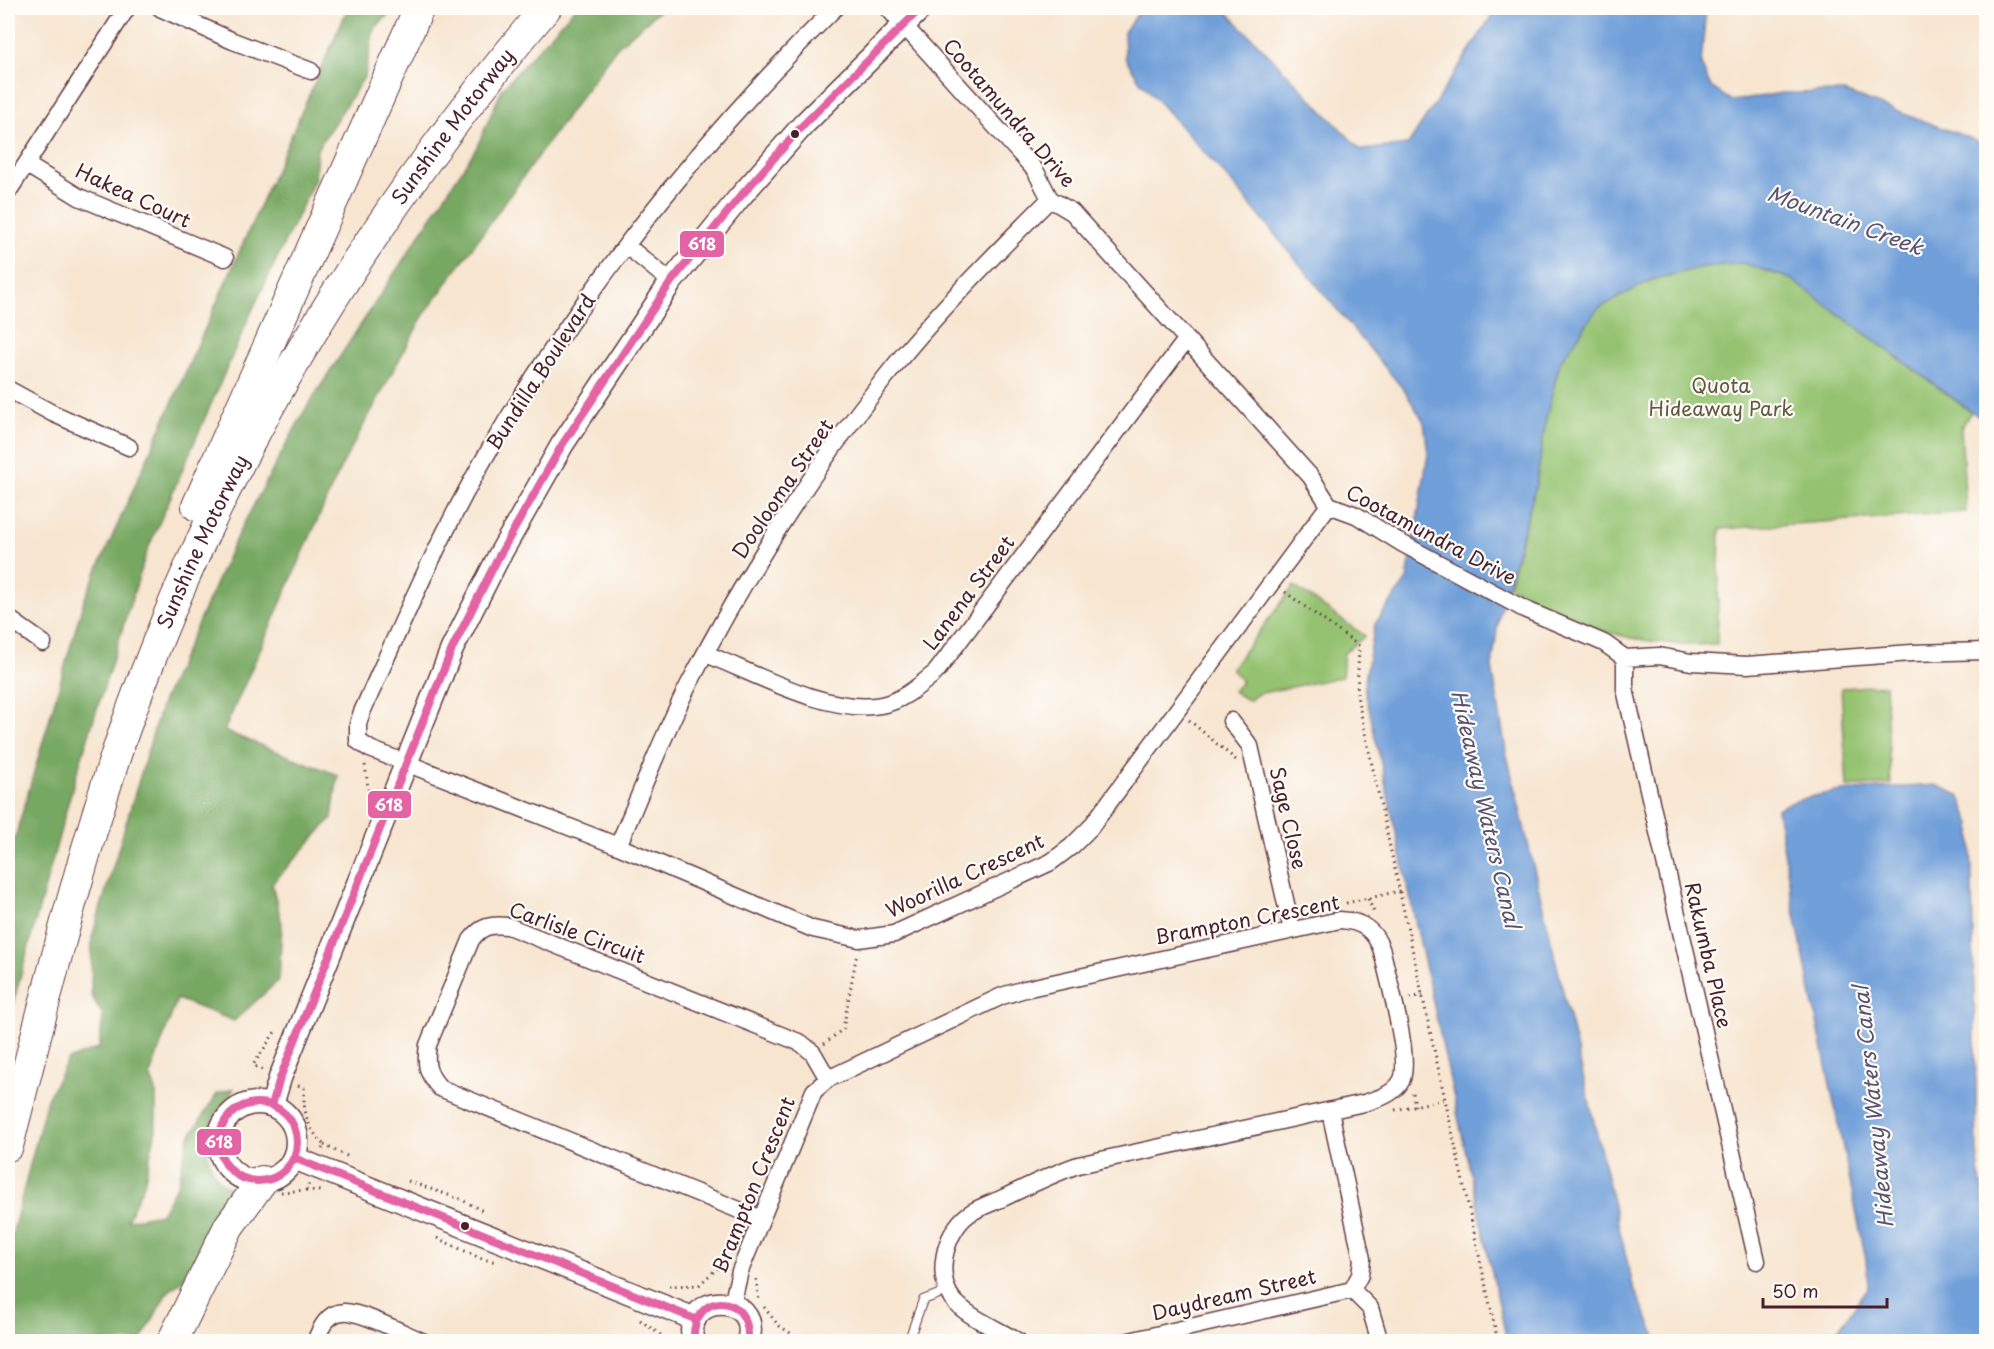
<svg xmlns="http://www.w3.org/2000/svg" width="1994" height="1349" font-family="'Playpen Sans',sans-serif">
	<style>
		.green { fill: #94c270; stroke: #6f704e; stroke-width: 1.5 }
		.forest { fill: #77a862; stroke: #606446; stroke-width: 1.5 }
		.water { fill: #6f9fd9; stroke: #5c5f82; stroke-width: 1.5 }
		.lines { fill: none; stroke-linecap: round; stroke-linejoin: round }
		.lane-casing { stroke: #643d44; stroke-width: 10 }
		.street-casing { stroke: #643d44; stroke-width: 19 }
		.secondary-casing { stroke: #643d44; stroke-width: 25 }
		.highway-casing { stroke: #643d44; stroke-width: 32 }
		.path { stroke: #643d44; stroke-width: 3; stroke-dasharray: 1.5 4.5; stroke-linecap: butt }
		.lane { stroke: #fff; stroke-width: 8 }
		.street { stroke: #fff; stroke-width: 16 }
		.secondary { stroke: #fff; stroke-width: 22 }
		.highway { stroke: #fff; stroke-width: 30 }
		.bus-1-casing { stroke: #fdfcf7; stroke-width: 12 }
		.bus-1 { stroke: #e463a4; stroke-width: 8 }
		.bus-dot { fill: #4a1f2b; stroke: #fdfcf7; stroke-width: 2 }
		.labels { text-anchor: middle; stroke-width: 4.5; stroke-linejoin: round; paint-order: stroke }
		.street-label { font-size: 20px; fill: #4a1f2b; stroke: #fdfcf7 }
		.park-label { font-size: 20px; fill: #645843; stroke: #fdfcf7 }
		.water-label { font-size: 21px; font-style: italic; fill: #595271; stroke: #fdfcf7 }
		.line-badge { stroke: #fdfcf7; stroke-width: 2 }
		.badge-label { font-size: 16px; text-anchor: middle; font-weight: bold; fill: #fff }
	</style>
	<rect width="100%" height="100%" fill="#fdfcf7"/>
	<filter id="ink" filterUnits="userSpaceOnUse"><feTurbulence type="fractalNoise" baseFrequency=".0167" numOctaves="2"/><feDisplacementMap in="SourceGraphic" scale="12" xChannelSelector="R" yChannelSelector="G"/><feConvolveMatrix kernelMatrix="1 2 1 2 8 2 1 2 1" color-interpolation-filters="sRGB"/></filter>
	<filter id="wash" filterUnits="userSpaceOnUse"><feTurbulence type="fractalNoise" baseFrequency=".008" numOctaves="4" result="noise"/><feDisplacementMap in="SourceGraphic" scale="24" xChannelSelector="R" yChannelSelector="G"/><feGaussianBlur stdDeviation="1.35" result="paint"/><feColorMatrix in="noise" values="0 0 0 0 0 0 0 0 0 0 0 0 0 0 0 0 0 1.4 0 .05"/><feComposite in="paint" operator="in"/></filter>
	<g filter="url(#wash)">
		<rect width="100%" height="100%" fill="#f7e5d0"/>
		<path class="green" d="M1743 263 1791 279 1971 412 1961 427 1966 512 1720 529 1717 644C1640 649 1573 627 1509 586L1536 485 1546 418 1560 362 1597 309 1651 280 1703 267Z
			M1294 586 1365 636 1344 653 1342 677 1257 694 1249 701 1233 691 1242 681 1231 669Z
			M1885 685 1891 784 1847 787 1841 688Z"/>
		<path class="forest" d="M348 8H392L388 15 374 29 365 76 317 149 315 179 250 315 147 551 73 785 8 1022V862L84 600Z
			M575 8H662L616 48 423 316 341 467 224 731 338 775 332 818 272 884 282 924 279 980 234 1021 177 999 150 1075 156 1091V1130L144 1184 127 1220 161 1214 178 1183 188 1139 217 1094 234 1088C229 1101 219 1107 213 1119 203 1139 206 1176 229 1187 234 1190 243 1189 248 1190L196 1269 167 1293 141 1341 8 1342V1250L47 1099 68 1060 99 1048 103 1015 91 995 92 937 162 703 238 534 305 410 477 147 502 89Z"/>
		<path class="water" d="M1142 8H1223L1361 150 1408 145 1497 8H1706L1701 64 1711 87 1732 101 1782 93 1844 92 1986 144V422L1791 279 1743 263 1703 267 1651 280 1597 309 1560 362 1546 418 1536 485 1499 615 1492 667 1506 751 1633 1286 1658 1341H1507L1364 686 1375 624 1407 580 1428 454 1424 422 1404 390 1232 183 1140 81 1125 58 1124 32Z
			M1936 785 1959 795 1971 824 1977 1152 1986 1224V1341H1830L1868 1288 1866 1259 1793 905 1777 809C1821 786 1887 789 1936 785Z"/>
	</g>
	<g filter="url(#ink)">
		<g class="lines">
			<g class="lane-casing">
				<path id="lane" d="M908 1342 923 1300 947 1291"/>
			</g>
			<g class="street-casing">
				<path id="street" d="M160 8 233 41 311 71
					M835 8C703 138 585 287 491 447 441 532 402 623 362 712L358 724V741L370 749 618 846 813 929 859 939 894 934 1051 862 1072 846 1090 828 1329 505
					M888 8 1035 170 1050 199 1072 212 1311 477 1329 505 1356 515 1403 544 1524 609 1604 643 1625 658 1659 656 1691 662 1747 665 1912 653 1986 651
					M27 165 79 197 225 258
					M8 192 127 8
					M627 246 671 282
					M8 389 52 413 129 447
					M8 618 43 643
					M706 654C754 673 830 715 881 705 902 701 919 686 936 672L1186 340
					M1625 658V689L1757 1261
					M1231 721 1250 746 1292 930
					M618 846C641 793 662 737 689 684 744 577 810 474 884 379 934 315 992 257 1050 199
					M1330 1111 1362 1259 1360 1275 1352 1290 1370 1308 1380 1342
					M761 1219 440 1088C427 1074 425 1064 428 1045L471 940C481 926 491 924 508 926L801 1043 813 1053 828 1079
					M732 1305 740 1271 814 1091 828 1079 1002 996 1025 989 1340 920C1362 921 1375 930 1382 951 1387 976 1414 1065 1400 1083 1392 1095 1377 1099 1364 1103L1078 1165C1052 1174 1028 1186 1003 1198 992 1203 979 1207 969 1214 944 1232 933 1280 956 1303 972 1319 999 1330 1019 1342
					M315 1342C320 1329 327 1313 343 1312 359 1310 407 1335 424 1342
					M1125 1342 1352 1290"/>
			</g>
			<g class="secondary-casing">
				<path id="secondary" d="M219 1142a39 39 0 1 1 78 0a39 39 0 1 1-78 0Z
					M272 1105 280 1078 452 649 499 556 562 445 671 282 739 198 804 124 921 8
					M294 1158 695 1319
					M694 1342C679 1291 763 1291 748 1342"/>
			</g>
			<g class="highway-casing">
				<g id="highway">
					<path d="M197 506 419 8"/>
					<path id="s1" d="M8 1146C43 1008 77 869 123 734 216 466 364 223 546 8"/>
					<path d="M172 1342 229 1226 262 1181"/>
				</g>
			</g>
			<path class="path" d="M1285 592 1359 646 1357 696 1498 1342
				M1189 720 1236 760
				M365 765 369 794 367 806
				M1368 899 1374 912
				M1346 903 1400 891
				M1410 998 1423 995
				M824 1044 843 1029 857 953
				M262 1070 253 1065 277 1029
				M298 1086 304 1088C303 1113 307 1127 324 1145L322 1149
				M1413 1093 1415 1106
				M1395 1110 1446 1099
				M324 1145 349 1157
				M408 1181 460 1199 483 1211
				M306 1190 320 1191
				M281 1192 306 1190 309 1183
				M437 1238 482 1259 497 1262
				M756 1279 759 1302
				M669 1286 699 1285 722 1264 726 1266
				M764 1307 778 1325 804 1342
				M640 1320 670 1342"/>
			<use href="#lane" class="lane"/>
			<use href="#street" class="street"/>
			<use href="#secondary" class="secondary"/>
			<use href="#highway" class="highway"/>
			<g class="bus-1-casing">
				<path id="bus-1" d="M219 1142a39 39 0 1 1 78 0a39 39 0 1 1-78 0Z
					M272 1105 280 1078 452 649 499 556 562 445 671 282 739 198 804 124 921 8
					M294 1158 695 1319
					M694 1342C690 1290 752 1290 748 1342"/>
			</g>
			<use href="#bus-1" class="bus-1"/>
		</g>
	</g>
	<g class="bus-dot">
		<circle cx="795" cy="134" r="5"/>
		<circle cx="465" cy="1226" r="5"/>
	</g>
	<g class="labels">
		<g class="street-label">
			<text transform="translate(1009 113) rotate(49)" y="7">Cootamundra Drive</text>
			<text dy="7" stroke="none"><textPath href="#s1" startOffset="1122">Sunshine Motorway</textPath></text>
			<text transform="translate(133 196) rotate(25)" y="7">Hakea Court</text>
			<text transform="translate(541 372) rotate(-57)" y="7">Bundilla Boulevard</text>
			<text transform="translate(783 489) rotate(-56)" y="7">Doolooma Street</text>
			<text transform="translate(1431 535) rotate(28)" y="7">Cootamundra Drive</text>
			<text dy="7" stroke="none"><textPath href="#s1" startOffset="636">Sunshine Motorway</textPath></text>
			<text transform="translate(969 593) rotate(-53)" y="7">Lanena Street</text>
			<text transform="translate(1288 818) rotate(77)" y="7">Sage Close</text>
			<text transform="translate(965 876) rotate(-25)" y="7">Woorilla Crescent</text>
			<text transform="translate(1247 920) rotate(-11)" y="7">Brampton Crescent</text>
			<text transform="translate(577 933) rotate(20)" y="7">Carlisle Circuit</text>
			<text transform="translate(1708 955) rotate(77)" y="7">Rakumba Place</text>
			<text transform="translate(754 1185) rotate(-68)" y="7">Brampton Crescent</text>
			<text transform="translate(1234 1295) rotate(-13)" y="7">Daydream Street</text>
		</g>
		<g class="park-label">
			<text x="1721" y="393">Quota<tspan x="1721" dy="23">Hideaway Park</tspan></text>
		</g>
		<g class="water-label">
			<text transform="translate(1845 221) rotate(20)" y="7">Mountain Creek</text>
			<text transform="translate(1485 809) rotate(77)" y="7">Hideaway Waters Canal</text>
			<text transform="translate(1874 1107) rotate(-96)" y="7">Hideaway Waters Canal</text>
		</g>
	</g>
	<g class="line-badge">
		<rect x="679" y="230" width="46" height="28" rx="6" fill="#e463a4"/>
		<rect x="367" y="790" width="45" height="29" rx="6" fill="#e463a4"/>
		<rect x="196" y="1128" width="46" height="28" rx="6" fill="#e463a4"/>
	</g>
	<g class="badge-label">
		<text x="702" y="250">618</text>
		<text x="389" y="811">618</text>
		<text x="219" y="1148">618</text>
	</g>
	<rect width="1994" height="1349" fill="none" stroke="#fdfcf7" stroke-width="30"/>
	<path d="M1763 1298v9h124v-9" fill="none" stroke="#4a1f2b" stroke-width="3"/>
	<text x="1772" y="1298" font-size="18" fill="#4a1f2b" stroke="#fdfcf7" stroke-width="4.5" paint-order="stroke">50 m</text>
</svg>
